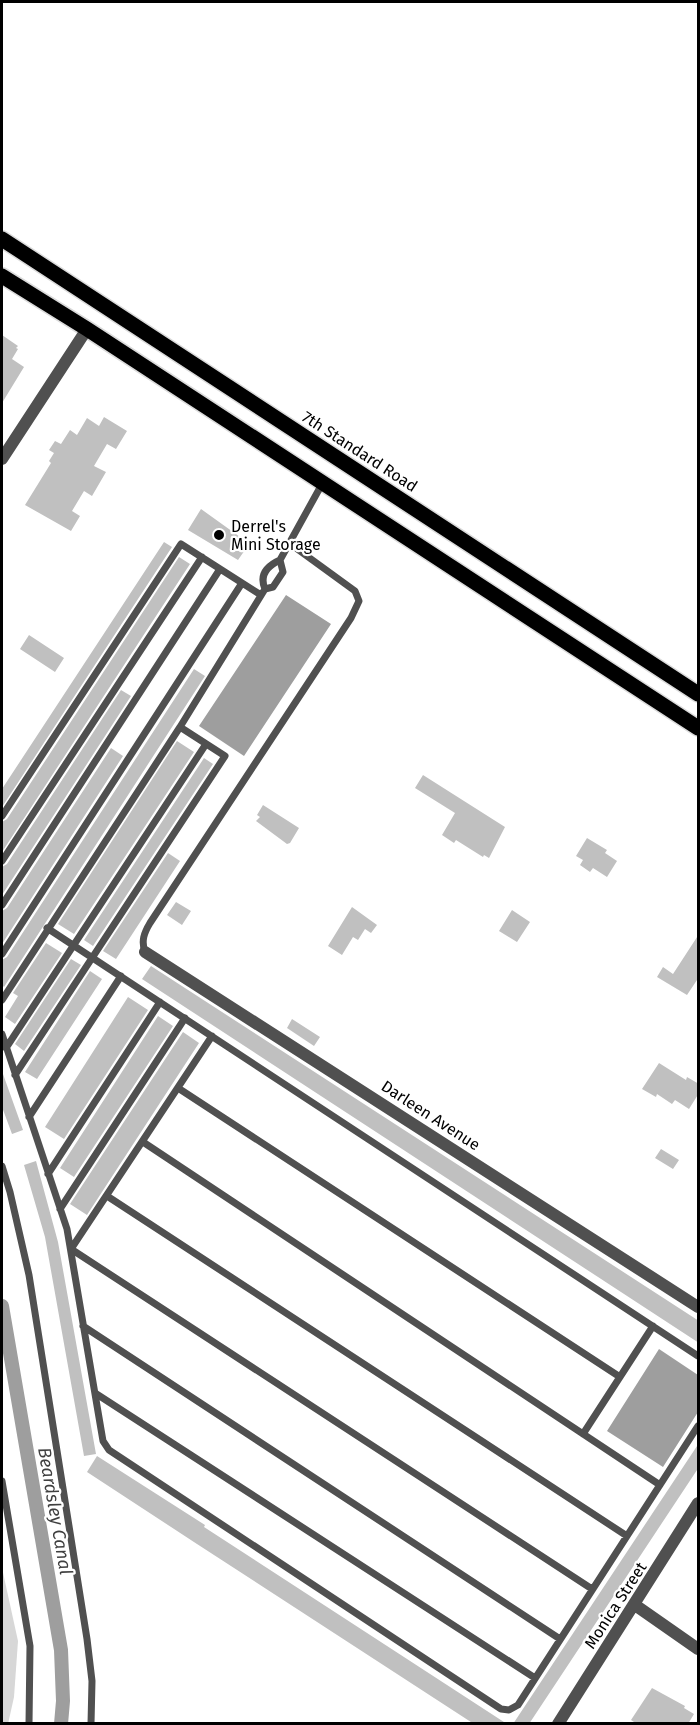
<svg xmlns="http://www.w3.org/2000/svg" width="700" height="1725" font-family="'Fira Sans',sans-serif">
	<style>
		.green { fill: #d7d7d7 }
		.water { fill: #9e9e9e }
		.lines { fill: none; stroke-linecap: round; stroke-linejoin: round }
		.canal { stroke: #9e9e9e; stroke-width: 14 }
		.building { fill: #c0c0c0 }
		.primary-casing { stroke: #dbdbdb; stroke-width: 18 }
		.service { stroke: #505050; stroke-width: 7 }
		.minor { stroke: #505050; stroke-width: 12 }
		.primary { stroke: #000; stroke-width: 15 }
		.poi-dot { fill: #000; stroke: #fff; stroke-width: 2 }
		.labels { text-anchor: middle; stroke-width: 4.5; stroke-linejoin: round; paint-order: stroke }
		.street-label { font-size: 16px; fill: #000; stroke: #fff }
		.poi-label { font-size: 16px; fill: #000; stroke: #fff; text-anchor: start }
		.water-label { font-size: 18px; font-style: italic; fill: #3f3f3f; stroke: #fff }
	</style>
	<rect width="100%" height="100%" fill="#fff"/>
	<path class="green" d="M2 1568 18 1641 14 1697 8 1724 2 1723Z"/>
	<path class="water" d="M286 595 331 624 244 756 199 726Z
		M659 1349 698 1375V1412L663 1467 607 1431Z"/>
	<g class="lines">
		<path class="canal" d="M2 1306 61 1650 63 1701 61 1724"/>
	</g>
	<path class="building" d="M2 335 18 346 16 348 18 349 12 359 24 367 2 403Z
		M104 417 127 431 116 449 107 444 94 466 106 472 92 496 84 491 72 511 80 516 71 531 25 505 51 463 49 461 54 453 49 450 55 441 61 444 70 430 77 435 87 418 99 426Z
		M201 509 247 542 245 546 247 547 238 560 188 530Z
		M164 542 172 547 2 807V789Z
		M179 557 190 564 2 852V822L7 819Z
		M29 635 64 658 55 672 20 649Z
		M194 669 205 676 4 987 2 985V960L7 957Z
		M121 690 131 696 2 895V867L7 864Z
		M177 741 194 752 74 934 58 924Z
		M111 748 123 756 2 944V911L7 908Z
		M204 758 213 764 93 946 84 940Z
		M423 775 505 827 489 858 484 855 483 857 456 840 454 843 442 835 455 813 415 788Z
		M263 805 299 828 290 843 287 844 256 821 260 817 257 815Z
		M587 838 607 850 605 853 617 861 607 877 593 868 590 872 580 865 583 860 576 856Z
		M168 853 180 861 116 959 103 951Z
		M176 902 191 911 182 925 167 915Z
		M352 907 377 925 371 933 365 929 358 940 353 937 342 955 328 946Z
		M512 910 530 922 517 942 499 931Z
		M699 934V977L687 995 657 977 663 967 673 974Z
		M46 943 62 953 15 1024 5 1017 18 996 13 993Z
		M71 959 81 965 24 1051 15 1044Z
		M151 966 699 1321V1343L142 979Z
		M90 971 102 979 37 1079 25 1072Z
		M128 997 148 1010 64 1139 45 1127Z
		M158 1016 173 1026 74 1177 60 1168Z
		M292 1019 320 1037 314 1046 287 1028Z
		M183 1032 199 1043 87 1215 70 1204Z
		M659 1063 686 1080 687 1077 699 1084V1093L689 1109 675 1100 672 1104 657 1094 656 1097 642 1089Z
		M3 1074 23 1130 12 1134 2 1107Z
		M661 1149 679 1160 673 1169 655 1158Z
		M36 1161 58 1242 96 1454 84 1456 45 1237 24 1165Z
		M699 1443V1467L529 1724H513Z
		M97 1456 205 1525 204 1527 507 1724H474L197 1544 87 1472Z
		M652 1688 685 1706 684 1708 694 1714 688 1724H637L631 1720Z"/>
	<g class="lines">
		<g class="primary-casing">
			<path id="primary" d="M2 239 698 694
				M2 276 87 329 698 728"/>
		</g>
		<path class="service" d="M265 589C259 575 267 566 280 560L322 484
			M2 816 181 544 261 595
			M2 861 202 557
			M2 905 220 569
			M47 928 698 1356
			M145 952C141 941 144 933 150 923L351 618 359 601 355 591 289 543
			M2 954 242 583
			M2 1000 180 727 265 589 273 587 283 572 280 560
			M2 1034 67 1229 103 1441 109 1450 501 1709 509 1710 518 1705 698 1426
			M212 1036 71 1249 592 1589
			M6 1048 206 744
			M15 1075 225 756 180 727
			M178 1088 620 1377
			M29 1117 121 976
			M143 1142 660 1485
			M2 1166 10 1192 29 1275 87 1639 92 1681 91 1724
			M48 1174 160 1002
			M107 1196 627 1536
			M60 1209 185 1018
			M83 1326 560 1639
			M95 1393 535 1678
			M583 1434 653 1326
			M2 1481 30 1646 29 1724"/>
		<path class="minor" d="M2 459 87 329
			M145 952 698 1307
			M635 1605 698 1649
			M558 1724 698 1503"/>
		<use href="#primary" class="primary"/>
	</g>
	<circle class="poi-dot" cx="219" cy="535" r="6"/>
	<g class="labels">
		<g class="street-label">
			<text transform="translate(360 451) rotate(33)" y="6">7th Standard Road</text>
			<text transform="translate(431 1115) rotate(33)" y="6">Darleen Avenue</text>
			<text transform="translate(615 1605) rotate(-57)" y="6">Monica Street</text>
		</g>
		<g class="poi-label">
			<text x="231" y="532">Derrel's<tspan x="231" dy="18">Mini Storage</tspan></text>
		</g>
		<g class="water-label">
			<text transform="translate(55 1511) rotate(80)" y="6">Beardsley Canal</text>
		</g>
	</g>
	<rect width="700" height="1725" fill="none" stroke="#000000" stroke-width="6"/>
</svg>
